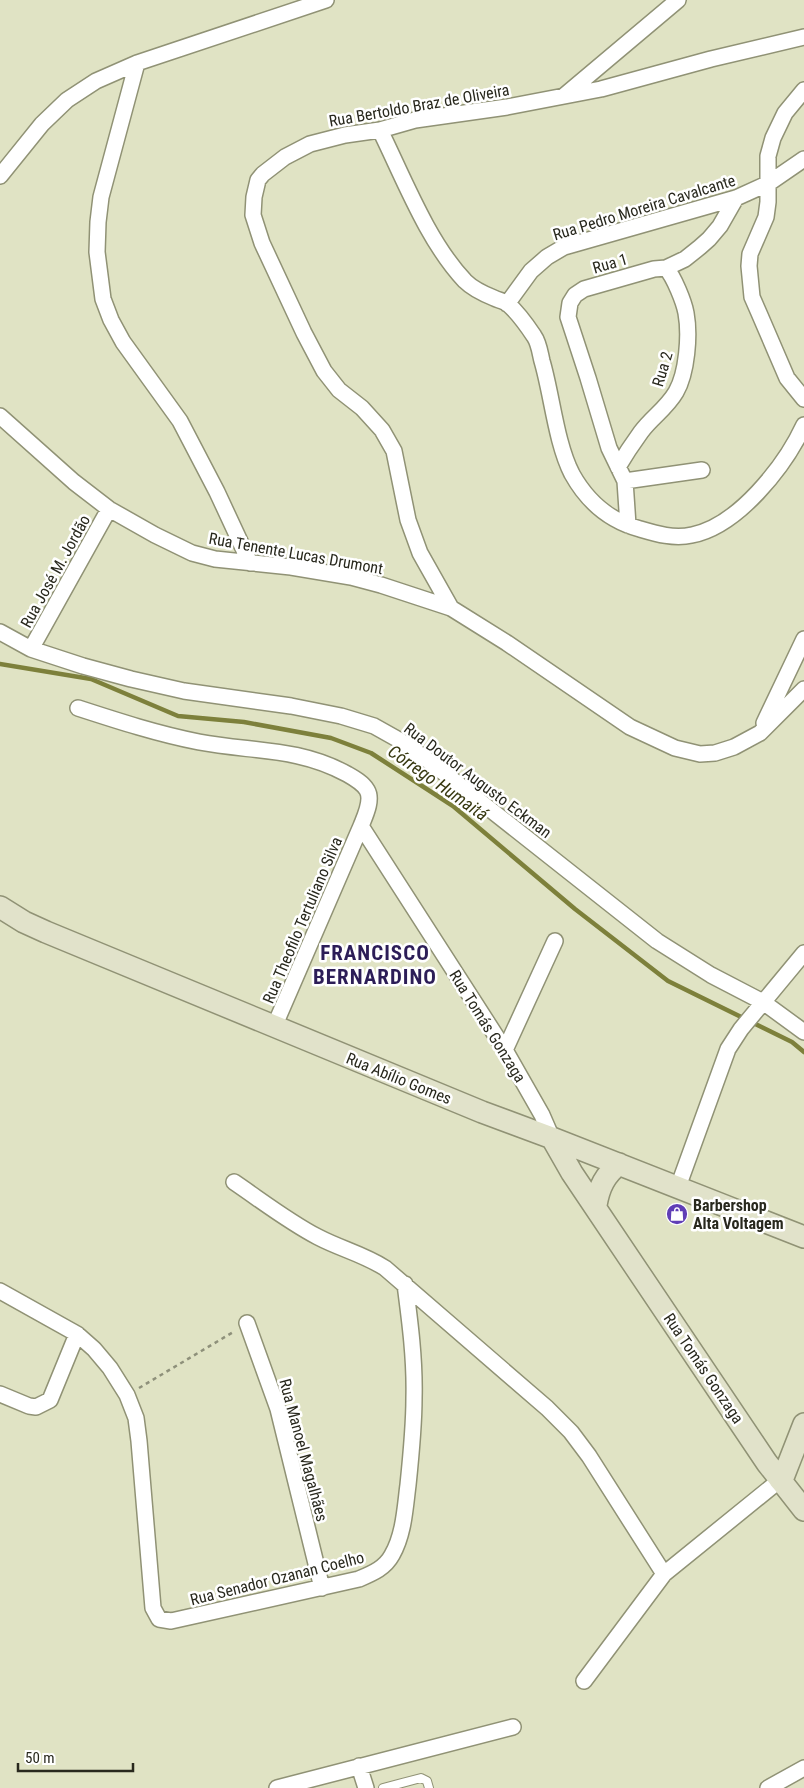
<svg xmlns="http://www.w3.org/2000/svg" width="804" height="1788" font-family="'Roboto Condensed',sans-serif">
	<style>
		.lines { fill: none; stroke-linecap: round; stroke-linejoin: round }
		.stream { stroke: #7d803b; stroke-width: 4.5 }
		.building { fill: url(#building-cross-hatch) }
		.lane-casing { stroke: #909275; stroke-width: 10 }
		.street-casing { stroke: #909275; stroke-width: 18 }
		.secondary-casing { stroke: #909275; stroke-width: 24 }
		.path { stroke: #8e907a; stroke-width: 2.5; stroke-dasharray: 4 4; stroke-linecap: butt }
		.lane { stroke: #fff; stroke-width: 8 }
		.street { stroke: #fff; stroke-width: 15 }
		.secondary { stroke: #e1e2ca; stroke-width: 21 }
		.labels { text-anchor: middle; stroke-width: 5; stroke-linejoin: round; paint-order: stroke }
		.street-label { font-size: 16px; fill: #28281d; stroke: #fff }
		.poi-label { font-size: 16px; font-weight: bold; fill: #28281d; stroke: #fff; text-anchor: start }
		.water-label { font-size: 18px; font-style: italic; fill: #383911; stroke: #fff }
		.district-label { font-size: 21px; font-weight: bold; letter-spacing: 1px; fill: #2c1d57; stroke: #fff }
	</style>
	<defs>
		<pattern id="building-cross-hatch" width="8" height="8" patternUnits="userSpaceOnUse" patternTransform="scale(1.25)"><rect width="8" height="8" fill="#393a21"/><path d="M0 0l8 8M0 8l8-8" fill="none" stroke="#4d4e38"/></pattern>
	</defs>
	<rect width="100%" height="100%" fill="#e0e3c4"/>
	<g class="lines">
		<path class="stream" d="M0 664 91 679 178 716 244 722 331 738 371 753 453 806 575 909 668 981 792 1042 804 1052"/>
	</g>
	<path class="building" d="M680 1204 685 1208 675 1223 668 1219Z"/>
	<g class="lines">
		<g class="lane-casing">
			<path id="lane" d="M383 1788 421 1778 427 1781 429 1788"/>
		</g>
		<g class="street-casing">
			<path id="street" d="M137 63 101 197 98 222 97 252 103 299 111 320 123 342 180 421 217 492 250 563
				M804 90 785 113 773 138 768 156V202L766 217 750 254 749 266 752 297 759 313 787 378 804 399
				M564 96 678 0
				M380 130C404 179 428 242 465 281 473 289 484 294 494 298 498 300 504 301 508 304 516 311 528 327 534 336 539 343 540 353 542 361 552 395 556 443 572 474 587 501 610 521 640 529 657 534 674 539 692 535 738 526 785 466 804 425
				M0 176 42 124 67 100 96 81 137 63 326 0
				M507 304 531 271 547 257 564 247 736 198 769 183 804 159
				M0 416 74 482 109 509 155 535 192 553 215 559 291 567 351 577 381 585 451 608 507 643 630 727 675 748 700 754 715 753 734 747 760 733 804 689
				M618 467C625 455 633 443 641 432 652 417 666 409 676 392 687 373 690 335 686 313 684 302 674 277 666 268
				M625 481 702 470
				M628 525 625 481 609 448 588 378 568 317 570 303 575 295 584 289 654 269 666 268 685 259 700 247 709 239 720 226 736 198
				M451 608 420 553 408 520 394 451 382 430 362 408 339 390 324 371 304 333 262 243 253 215 254 197 258 180 263 174 285 157 310 144 345 135 380 130 415 120 507 107 601 89 711 59 804 37
				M0 632 31 649 83 666 131 679 184 691 291 706 341 716 374 726 399 740 429 761 657 941 711 975 763 1002 804 1032
				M31 649 109 509
				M78 708C118 721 158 734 199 742 251 752 298 747 347 774 354 778 363 783 367 790 373 800 365 816 361 826L274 1027
				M764 723 804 639
				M361 826 505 1050 542 1115 552 1138
				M505 1050 555 941
				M234 1182C262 1201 289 1222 318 1237 341 1249 363 1254 385 1268L547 1408 571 1432 589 1456 664 1574
				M678 1187 728 1049 741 1029 804 953
				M0 1291 77 1334 94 1349 110 1368 127 1395 136 1418 139 1441 153 1608 159 1619 171 1621 359 1579C373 1573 385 1568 392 1555 404 1534 405 1508 408 1485 411 1456 414 1427 414 1398 415 1360 410 1322 405 1284
				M247 1323 278 1409 322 1588
				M0 1394 29 1406 36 1407 50 1400 77 1334
				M584 1681 664 1574 780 1480
				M359 1766 366 1788
				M277 1788 513 1727
				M768 1788 804 1768"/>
		</g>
		<g class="secondary-casing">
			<path id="secondary" d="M0 907 24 922 46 932 482 1112 552 1138 804 1237
				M552 1138 572 1173 767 1463 804 1510
				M596 1205C599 1187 605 1175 619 1164
				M780 1480 784 1475 804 1424"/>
		</g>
		<path class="path" d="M139 1388 235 1331"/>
		<use href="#lane" class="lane"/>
		<use href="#street" class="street"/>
		<use href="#secondary" class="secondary"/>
	</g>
	<defs>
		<g id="shop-disc" transform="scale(1.125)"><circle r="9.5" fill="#603eb6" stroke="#fff"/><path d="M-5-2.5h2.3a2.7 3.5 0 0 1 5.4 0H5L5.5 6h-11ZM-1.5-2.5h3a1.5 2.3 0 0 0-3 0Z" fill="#fff"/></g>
	</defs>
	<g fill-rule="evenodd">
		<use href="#shop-disc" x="677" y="1214"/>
	</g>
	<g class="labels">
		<g class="street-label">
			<text transform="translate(419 105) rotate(-10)" y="6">Rua Bertoldo Braz de Oliveira</text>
			<text transform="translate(644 207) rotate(-17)" y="6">Rua Pedro Moreira Cavalcante</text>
			<text transform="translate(610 263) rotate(-16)" y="6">Rua 1</text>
			<text transform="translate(662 369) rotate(-73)" y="6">Rua 2</text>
			<text transform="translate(296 553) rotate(10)" y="6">Rua Tenente Lucas Drumont</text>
			<text transform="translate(55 571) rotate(-61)" y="6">Rua José M. Jordão</text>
			<text transform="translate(478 780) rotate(37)" y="6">Rua Doutor Augusto Eckman</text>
			<text transform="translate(302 920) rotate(-67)" y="6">Rua Theofilo Tertuliano Silva</text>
			<text transform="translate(488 1026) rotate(58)" y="6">Rua Tomás Gonzaga</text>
			<text transform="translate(399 1078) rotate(22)" y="6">Rua Abílio Gomes</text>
			<text transform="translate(704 1368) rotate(56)" y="6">Rua Tomás Gonzaga</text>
			<text transform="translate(304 1450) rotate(75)" y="6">Rua Manoel Magalhães</text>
			<text transform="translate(277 1578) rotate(-14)" y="6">Rua Senador Ozanan Coelho</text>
		</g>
		<g class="poi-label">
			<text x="693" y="1211">Barbershop<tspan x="693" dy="18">Alta Voltagem</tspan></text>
		</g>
		<g class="water-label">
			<text transform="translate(438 783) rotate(35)" y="6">Córrego Humaitá</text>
		</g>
		<g class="district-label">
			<text x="375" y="960">FRANCISCO<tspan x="375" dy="24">BERNARDINO</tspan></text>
		</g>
	</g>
	<path d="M18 1763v8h115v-8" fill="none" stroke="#28281d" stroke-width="2.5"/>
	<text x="25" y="1763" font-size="15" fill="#28281d" stroke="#ffffff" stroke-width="4" paint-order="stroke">50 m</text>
</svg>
